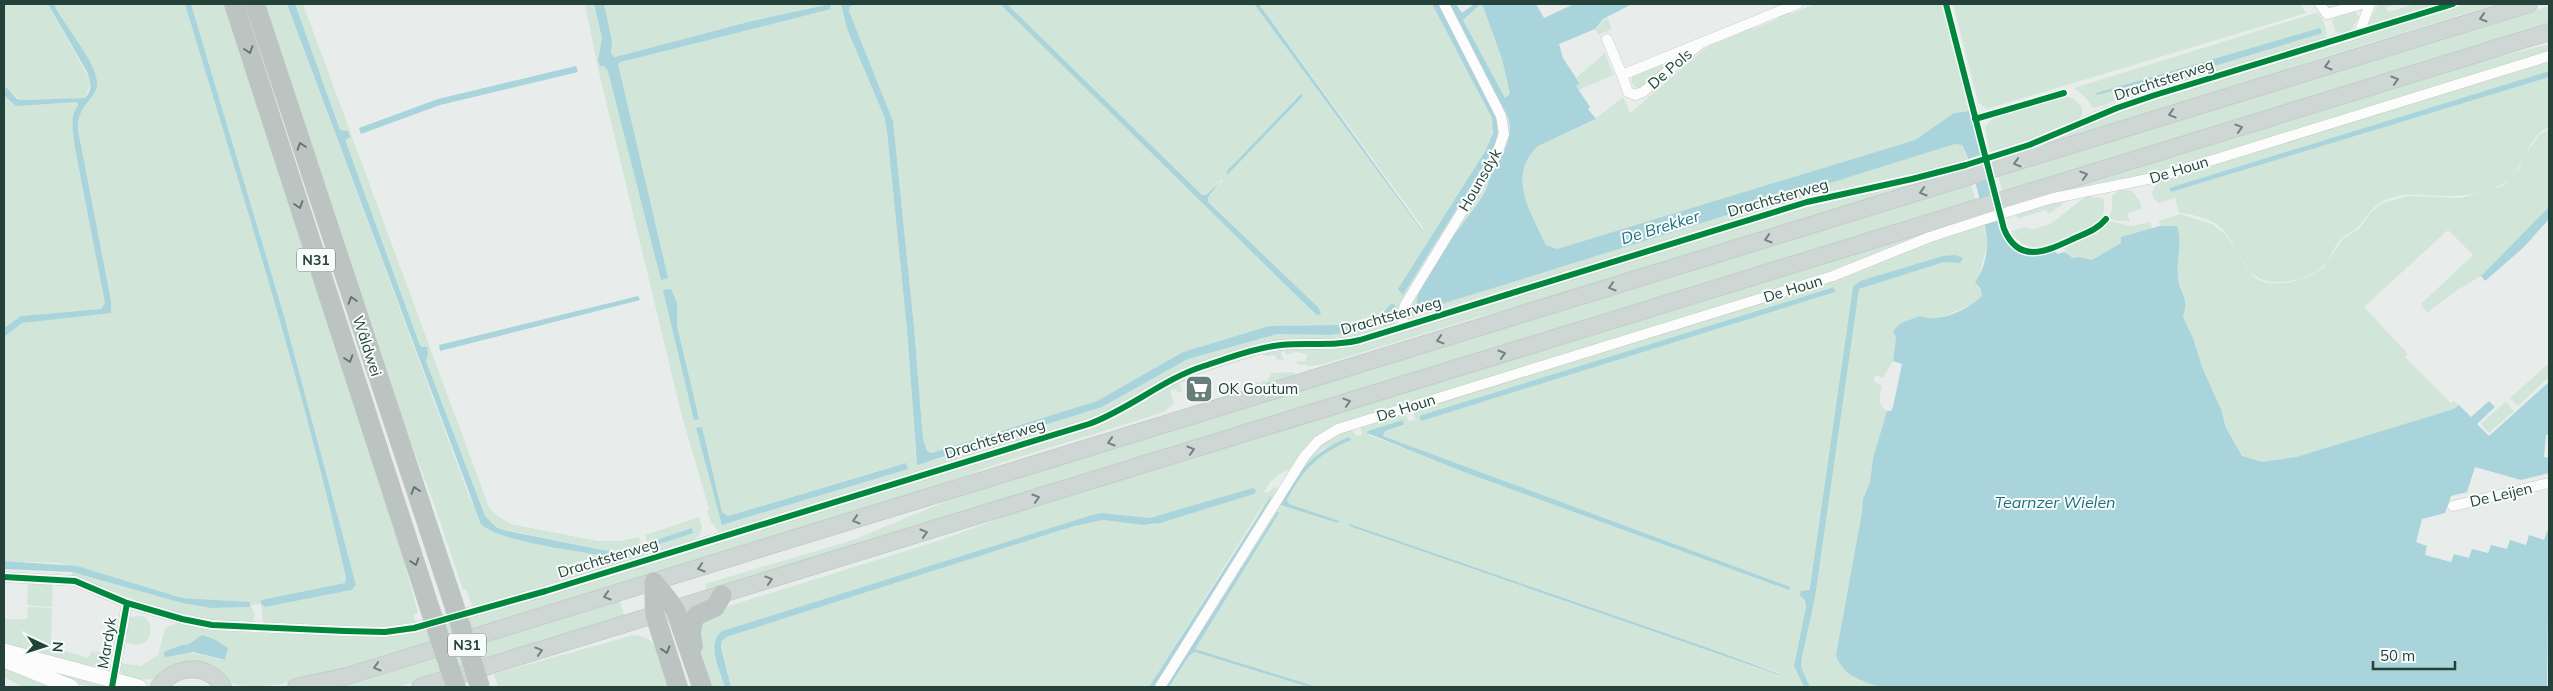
<svg xmlns="http://www.w3.org/2000/svg" width="2553" height="691" font-family="Mulish,sans-serif">
	<style>
		.green { fill: #d1e6d8; fill-rule: evenodd }
		.water { fill: #a9d4db }
		.lines { fill: none; stroke-linecap: round; stroke-linejoin: round }
		.street-casing { stroke: #c5cac8; stroke-width: 11 }
		.secondary-casing { stroke: #c3cbc8; stroke-width: 16 }
		.primary-casing { stroke: #c3ccc9; stroke-width: 18 }
		.highway-casing { stroke: #c3ccc9; stroke-width: 20 }
		.street { stroke: #fcfcfc; stroke-width: 10 }
		.secondary { stroke: #fcfcfc; stroke-width: 15 }
		.primary { stroke: #cfd7d5; stroke-width: 16 }
		.highway { stroke: #bcc4c2; stroke-width: 19 }
		.highway-bridge-casing { stroke: #c3ccc9; stroke-width: 20; stroke-linecap: butt }
		.highway-bridge { stroke: #bcc4c2; stroke-width: 19 }
		.cycleway-casing { stroke: #f7fbf9; stroke-width: 9 }
		.cycleway { stroke: #00873e; stroke-width: 6 }
		.oneway { stroke: #718580 }
		.oneway2 { stroke: #617670 }
		.labels { text-anchor: middle; stroke-width: 4; stroke-linejoin: round; paint-order: stroke }
		.shield { fill: #f7fbf9; stroke: #637a73; stroke-width: 1 }
		.shield-label { font-size: 14px; font-weight: bold; fill: #24423a }
		.street-label { font-size: 15px; fill: #24423a; stroke: #f7fbf9 }
		.poi-label { font-size: 15px; fill: #24423a; stroke: #f7fbf9; text-anchor: start }
		.water-label { font-size: 16px; font-style: italic; fill: #1c6f80; stroke: #f7fbf9 }
	</style>
	<rect width="100%" height="100%" fill="#e8edeb"/>
	<path class="green" d="M4 4H48L91 82 85 98 21 100 4 88Z
		M54 4H185C242 194 303 384 346 578V583L262 600 265 607 350 590 356 585 284 316 191 4H225L395 528 418 613 413 615 416 623 385 626 263 624 261 604 251 605 255 615 252 623 214 621 182 616 71 576 72 572 182 603 211 608 250 607 248 602 182 598 89 570 57 563 4 561V337L21 323 111 312V301L78 130 79 115 97 85Z
		M264 4H287L468 493 486 529 508 537 604 556H618L642 549 645 556 473 608 466 589 463 590 434 504 396 403Z
		M295 4H303L490 510 510 524 598 541H619L639 537 641 544 617 551 602 550 497 528 485 516 426 361V347H420L419 343 347 145 348 131 340 130Z
		M585 4H594L602 38 598 60 600 66H604L608 70 667 278 618 64 620 62 830 9V4H841L847 29 884 116 887 131 907 330 916 458 933 461 1102 407 1188 359 1277 334 1331 335 1376 325 1388 306 1381 314 1339 325 1269 326 1183 352 1097 401 931 453 927 451 923 439 914 327 893 121 849 11 850 6 859 4H1000L1317 315 1318 307 1208 202V197L1223 181 1221 179 1206 195H1202L1007 4H1254L1422 231 1424 229 1259 4H1432L1492 118 1493 126 1491 142 1431 239 1403 295 1492 152 1498 127 1439 4H1442L1499 118V143L1402 304 1394 325 1347 339 1267 343 1088 420 721 532 718 531 710 520 707 510 709 509 681 413 597 64ZM702 427 722 512 728 516 905 463 907 469 723 525 696 429Z
		M604 4H829L752 21 615 57 611 54 612 41Z
		M1482 4 1502 59 1510 94 1505 98 1463 20Z
		M1815 4H1944L1969 111 1954 113 1915 140 1557 249 1546 245C1531 212 1506 177 1538 146L1591 122 1623 97 1630 113 1713 42 1715 41 1717 43 1741 33V30L1752 26 1753 29 1778 19 1777 15 1788 11 1790 14Z
		M1953 4H2300L2306 13 1987 109 1978 102Z
		M2378 4H2396L2386 7 2388 12 2416 4H2438L2368 25Z
		M2465 4H2496L2311 61 2232 89 1995 163 2144 103Z
		M2549 6V25L2003 194 1998 175Z
		M2354 10 2359 17 2351 30 2336 33 2332 21 2335 17Z
		M2315 13H2318L2324 22 2327 34 2324 39 2154 91 2153 88 2096 108 2092 107 2086 98 2074 88ZM2320 28 2162 82 2161 78 2096 93Z
		M1607 17 1612 29 1598 35 1595 29Z
		M1463 33 1508 117 1510 136 1486 191 1440 254 1425 309 1955 144 1962 145 1967 159 1914 174 1831 191 1409 318 1406 313 1505 134Z
		M2549 44V53L2150 175 2037 199 2064 187 2431 75Z
		M1605 53 1614 75 1578 90 1576 86 1580 84 1577 77Z
		M2549 60V71L2169 188 2171 192 2549 77V127C2524 138 2526 171 2503 184 2488 192 2468 196 2451 196 2431 197 2411 191 2391 198 2372 204 2370 214 2358 227 2353 232 2345 234 2340 240 2334 247 2331 256 2326 263 2313 278 2286 285 2267 281 2243 277 2237 242 2221 228 2211 218 2192 215 2179 212L2175 198 2159 203 2153 198 2152 192 2158 181Z
		M1666 62 1667 66 1640 88 1634 87 1632 83V75Z
		M4 95C25 108 52 103 77 102L78 106 73 114 72 124 105 303 101 309 21 316 4 328Z
		M2062 96C2073 96 2080 101 2083 112L2080 118 2028 140 1990 152 1985 127 1994 116Z
		M2549 129V207L2481 276 2459 289 2427 313 2421 304 2473 255 2448 230 2364 307 2408 354 2405 357 2451 403 2454 401 2459 405 2454 409 2296 457C2279 461 2261 467 2244 457 2229 447 2226 425 2221 409 2216 395 2208 382 2202 367 2195 350 2192 333 2183 317 2190 294 2179 295 2178 276 2176 257 2183 245 2177 226H2160L2159 221 2180 214 2212 224 2225 234 2255 278 2266 283H2288L2310 276 2323 268 2343 239 2359 229 2371 212 2383 203 2408 196 2461 198 2503 186 2519 169 2526 153 2539 135Z
		M1968 169 1539 301 1478 317 1324 364 1311 366 1296 364 1298 361 1305 362 1307 354 1296 352 1286 355 1285 351 1281 352 1284 361 1276 359V356L1270 355 1269 357 1258 353 1289 348 1338 349 1357 345 1824 202Z
		M1971 184 1976 202 708 592 705 584 853 540 973 490Z
		M2121 189 2132 191 2140 201 2142 209 2127 213 2130 221H2117L2109 218 2112 210V196Z
		M2089 194H2092V197L2103 198C2106 207 2104 216 2097 223 2088 231 2044 249 2032 247 2023 245 2016 240 2011 231L2026 227 2032 230 2052 223Z
		M2065 200 2062 205 2048 214 2046 210 2018 219 2016 213Z
		M1979 214 1980 216 1832 273 1337 426 1291 469C1279 473 1270 480 1264 492L1267 493 1276 486 1278 491 1158 687H1154L1242 547 1266 500 1149 687H731L721 643 725 637 1074 526 1103 520 1151 525 1254 494 1255 489 1150 518 1102 513 1092 515 722 631 715 649 725 687H711L696 643 698 628 716 610 944 539 1049 500Z
		M2108 221 2131 226 2150 222 2152 229 2121 237V243L2092 260 2080 257 2073 258 2063 248 2100 230Z
		M1984 223 1987 245 1977 285 1981 289 1983 296 1975 303 1940 318H1926L1896 337 1893 361 1883 378 1875 375 1874 381 1882 386C1879 397 1877 404 1887 411L1873 458 1870 482 1863 500 1862 512 1836 655 1853 676 1879 687H1810L1801 667 1859 289 1944 262 1955 261 1956 255 1853 287 1810 587 1803 597 1806 607 1794 666 1804 687H1317L1195 649 1279 513 1194 641 1306 458 1329 437 1351 428 1357 436 1362 435 1360 426 1404 412 1409 421 1415 420 1413 409ZM1833 287 1835 292 1420 416ZM1403 421 1404 426 1385 431 1383 436 1789 587V590L1368 435ZM1349 438 1350 440C1316 456 1305 466 1287 500L1289 504 1338 523 1285 505 1286 495 1320 451ZM1350 524 1720 652 1779 673 1778 675 1349 526Z
		M1256 354V356L1195 375 1194 378 1180 383 1182 391 1177 393 1176 389 1170 391 1174 403 1165 411 1149 417 1003 462 891 503 347 669C322 675 268 690 243 686 232 684 221 677 212 670 193 673 136 687 123 674 119 671 120 668 120 663L141 666 158 655 165 628 176 623 212 630 252 633 386 635 417 633 1100 424 1115 418 1189 375ZM182 645H189L228 655 225 660C210 659 199 651 183 653Z
		M2549 363V377L2518 406 2510 398Z
		M1294 372 1296 379 1178 412 1252 387 1257 382 1261 384 1263 380 1266 382 1272 373Z
		M2506 401 2514 411 2489 433 2481 424Z
		M699 517 702 528 700 534 691 542 651 553 645 535Z
		M28 581H53L52 607 27 605Z
		M619 599 625 618 398 687H327Z
		M28 607 52 608 51 647 88 658 92 651 96 653 97 651 108 658V668L106 671 4 647V619H27Z
		M129 617C134 617 139 615 144 617 152 621 153 637 144 643 139 646 132 644 124 642Z
		M634 635C661 637 663 666 672 687H498L494 674Z
		M1195 652 1309 687H1169L1189 656Z
		M8 657 105 685V687C69 687 40 671 8 657Z
		M4 664 60 687H23L4 677Z"/>
	<path class="water" d="M48 4H54C63 25 99 64 97 85 96 96 83 104 80 115 78 119 78 125 78 130L111 301V313L22 323 4 337V328L21 316 101 309 105 303 75 148C74 134 68 117 78 106L77 102 16 106 4 95 6 87 17 99 21 100 85 98C93 89 91 82 87 72Z
		M185 4H191L284 316 356 585 351 590 270 606 265 607 261 604V600L345 583 346 578C303 384 242 194 185 4Z
		M287 4H295L340 130 348 131 350 137 346 140 347 145 419 343 421 347H427L428 353 426 361 485 516 497 528 508 531 602 550 617 551 641 544 642 549 618 556H604C578 551 496 541 481 524Z
		M594 4H604L612 41 611 54 615 57 752 21 830 4 831 9 621 62 618 64 668 278 661 280 608 71 604 66H600L598 60 602 38Z
		M841 4H859L850 6 849 11 893 121 914 327 923 439 927 451 931 453 1097 401 1183 352 1269 326 1339 325 1362 320 1381 314 1392 303 1396 306 1387 319 1363 329 1331 335 1277 334 1188 359 1102 407 917 465 907 330 887 131 884 116 847 29Z
		M1000 4H1007L1202 195H1206L1222 180 1208 197V202L1318 307 1321 314 1317 315 1300 299Z
		M1254 4H1259L1423 231H1422Z
		M1432 4H1439L1494 110C1500 126 1498 137 1492 152L1403 295 1398 289 1486 150 1493 133 1492 118Z
		M1449 4H1456L1462 13 1474 4H1481L1463 20 1505 98 1510 94 1502 59 1482 4H1536L1544 18 1574 4H1632L1603 19 1595 29 1559 44 1563 58 1580 84 1576 86 1590 107 1588 109 1596 119 1538 146C1506 177 1531 212 1546 245L1557 249 1915 140 1954 113 1969 111 2001 232C2013 255 2033 260 2056 251L2057 254 2065 252 2073 258 2080 257 2092 260 2121 243V237L2160 226H2177C2183 245 2176 257 2178 276 2179 295 2190 294 2183 317L2193 338 2202 367 2221 409 2226 428 2242 456 2262 462 2296 457 2454 409 2459 405 2471 417 2489 401 2495 407 2477 424 2489 436 2549 382V435H2546L2544 457 2549 458V473L2521 480 2475 467 2467 492 2451 496 2445 513 2422 519 2416 542 2427 546 2425 555 2451 562 2454 554 2469 558 2472 549 2488 553 2491 545 2507 549 2510 540 2526 545 2529 535 2544 540 2547 531 2549 532 2547 687H1879C1859 679 1843 676 1836 655L1862 512 1863 499 1870 482 1873 458 1887 411H1891L1893 407 1902 364 1893 361 1896 337 1893 331 1901 323 1920 316C1939 324 1969 309 1982 296L1981 289 1975 282C1983 272 1986 259 1987 246 1988 227 1972 162 1962 145L1955 144 1500 286 1425 309H1418C1407 287 1473 214 1485 192 1488 187 1488 180 1492 174 1502 156 1514 138 1508 117Z
		M2320 28 2322 33 2162 82 2160 78 2097 95 2096 93Z
		M576 66 578 72 440 105 361 134 359 128 438 99Z
		M2549 71V77L2171 192 2169 188Z
		M1301 94 1303 96 1227 175V171Z
		M2549 207V219L2524 247 2485 281 2481 276Z
		M1956 255 1963 258 1960 263 1944 262 1859 289 1815 597 1802 657 1801 667 1810 687H1804L1794 666 1806 607 1805 601 1800 595 1801 591 1809 590 1810 587 1853 287 1860 281 1943 256Z
		M1834 287 1835 292 1421 421 1419 416Z
		M671 289 677 303V326L699 419 694 420 663 290Z
		M638 296 640 300 440 351 439 345Z
		M1403 420 1404 425 1385 431 1383 436 1790 587 1789 590 1464 472 1367 433 1368 431Z
		M702 427 722 512 728 516 906 463 908 469 722 525 696 428Z
		M1349 437 1351 440C1317 455 1304 468 1287 500L1289 504 1339 521 1338 523 1281 505C1300 468 1312 453 1349 437Z
		M1253 488 1256 490 1254 494 1160 523 1144 525 1103 520 1074 526 726 637 722 641 721 647 731 687H725C720 671 706 643 722 631L1092 515 1102 513 1150 518Z
		M1271 496V499L1263 512 1154 687H1149Z
		M1277 512 1279 513 1195 649 1317 687H1309L1195 652 1189 656 1169 687H1166Z
		M1350 524 1720 652 1779 674V675L1349 526Z
		M692 528 693 533 650 547 648 543Z
		M4 561 77 566 182 598 250 602V607L211 608 182 603 72 572 4 569Z
		M202 635 214 639 228 648 225 660 193 652 166 657 164 656V652L182 645 189 644Z"/>
	<g class="lines">
		<g class="street-casing">
			<path id="street" d="M2320 4 2327 14 2362 4
				M1607 39 1622 75
				M1701 43 1643 92 1635 95 1628 92 1622 75 1797 4
				M1404 326 1402 316 1405 305 1496 156 1504 134 1501 116 1444 4
				M2453 506 2549 483
				M4 577 75 581 127 603 182 619 212 625 345 631 385 632 414 628 546 591 1089 424C1130 409 1163 379 1204 366 1229 358 1255 348 1281 345 1308 342 1334 347 1360 340L1807 202 1912 179 1966 165 2029 145 2117 108 2155 95 2359 33 2370 4
				M112 686 127 603
				M1160 687 1304 457 1318 441 1338 429 1833 276 1930 237 2007 212 2049 199 2158 177 2549 56"/>
		</g>
		<g class="secondary-casing">
			<path id="secondary" d="M4 651 139 687
				M4 660 71 687"/>
		</g>
		<g class="primary-casing">
			<path id="primary" d="M159 687C175 664 208 663 223 687
				M296 687 347 676 2529 4
				M420 687 2549 32"/>
		</g>
		<g class="highway-casing">
			<path id="highway" d="M234 4 430 609
				M255 4 453 602
				M654 582 675 609 702 687
				M654 582 655 615 678 687
				M693 646 691 633 693 621 697 615 715 607 722 595"/>
		</g>
		<use href="#street" class="street"/>
		<use href="#secondary" class="secondary"/>
		<use href="#primary" class="primary"/>
		<use href="#highway" class="highway"/>
		<g class="highway-bridge-casing">
			<path id="highway-bridge" d="M453 602 480 687
				M430 609 456 687"/>
		</g>
		<use href="#highway-bridge" class="highway-bridge"/>
		<g class="cycleway-casing">
			<path id="cycleway" d="M1946 4 2004 229C2019 265 2047 251 2073 239 2086 233 2097 230 2106 219
				M1975 119 2064 93
				M4 577 75 581 127 603 182 619 212 625 345 631 385 632 414 628 546 591 1089 424C1130 409 1163 379 1204 366 1229 358 1255 348 1281 345 1308 342 1334 347 1360 340L1807 202 1912 179 1966 165 2029 145 2117 108 2155 95 2453 4
				M112 687 127 603"/>
		</g>
		<use href="#cycleway" class="cycleway"/>
	</g>
	<defs><path id="oneway-chevron" d="M-2-3.5L2.5 0L-2 3.5" fill="none" stroke-width="1.6" stroke-linecap="round" stroke-linejoin="round" transform="scale(1.25)"/></defs>
	<g class="oneway">
		<use href="#oneway-chevron" transform="translate(2483 18) rotate(163)"/>
		<use href="#oneway-chevron" transform="translate(2328 66) rotate(163)"/>
		<use href="#oneway-chevron" transform="translate(2395 80) rotate(-17)"/>
		<use href="#oneway-chevron" transform="translate(2172 114) rotate(163)"/>
		<use href="#oneway-chevron" transform="translate(2239 128) rotate(-17)"/>
		<use href="#oneway-chevron" transform="translate(2017 163) rotate(163)"/>
		<use href="#oneway-chevron" transform="translate(2084 175) rotate(-17)"/>
		<use href="#oneway-chevron" transform="translate(1923 192) rotate(163)"/>
		<use href="#oneway-chevron" transform="translate(1768 239) rotate(163)"/>
		<use href="#oneway-chevron" transform="translate(1612 287) rotate(163)"/>
		<use href="#oneway-chevron" transform="translate(1440 340) rotate(163)"/>
		<use href="#oneway-chevron" transform="translate(1502 354) rotate(-17)"/>
		<use href="#oneway-chevron" transform="translate(1347 402) rotate(-17)"/>
		<use href="#oneway-chevron" transform="translate(1111 442) rotate(163)"/>
		<use href="#oneway-chevron" transform="translate(1191 450) rotate(-17)"/>
		<use href="#oneway-chevron" transform="translate(1036 498) rotate(-17)"/>
		<use href="#oneway-chevron" transform="translate(856 520) rotate(163)"/>
		<use href="#oneway-chevron" transform="translate(924 533) rotate(-17)"/>
		<use href="#oneway-chevron" transform="translate(701 568) rotate(163)"/>
		<use href="#oneway-chevron" transform="translate(769 580) rotate(-17)"/>
		<use href="#oneway-chevron" transform="translate(607 596) rotate(163)"/>
		<use href="#oneway-chevron" transform="translate(539 651) rotate(-17)"/>
		<use href="#oneway-chevron" transform="translate(377 667) rotate(163)"/>
	</g>
	<g class="oneway2">
		<use href="#oneway-chevron" transform="translate(249 50) rotate(72)"/>
		<use href="#oneway-chevron" transform="translate(301 146) rotate(-108)"/>
		<use href="#oneway-chevron" transform="translate(299 205) rotate(72)"/>
		<use href="#oneway-chevron" transform="translate(352 300) rotate(-108)"/>
		<use href="#oneway-chevron" transform="translate(349 359) rotate(72)"/>
		<use href="#oneway-chevron" transform="translate(415 490) rotate(-108)"/>
		<use href="#oneway-chevron" transform="translate(415 562) rotate(72)"/>
		<use href="#oneway-chevron" transform="translate(666 650) rotate(73)"/>
	</g>
	<defs>
		<g id="supermarket-square" transform="scale(1.4375)"><rect x="-9" y="-9" width="18" height="18" rx="4" fill="#697e78" stroke="#f7fbf9"/><path d="M-6-5.5h2.5l.6 2H6L4.5 2H-2.5L-4.4-4H-6ZM-1.5 3.2a1.3 1.3 0 1 0 .1 0ZM3 3.2a1.3 1.3 0 1 0 .1 0Z" fill="#fff"/></g>
	</defs>
	<g fill-rule="evenodd">
		<use href="#supermarket-square" x="1199" y="389"/>
	</g>
	<g class="labels">
		<g class="shield">
			<rect x="297" y="248.5" width="38" height="23" rx="4"/>
			<rect x="448" y="633.5" width="38" height="23" rx="4"/>
		</g>
		<g class="shield-label">
			<text x="316" y="265">N31</text>
			<text x="467" y="650">N31</text>
		</g>
		<g class="street-label">
			<text transform="translate(1670 69) rotate(-41)" y="5">De Pols</text>
			<text transform="translate(2164 80) rotate(-18)" y="5">Drachtsterweg</text>
			<text transform="translate(2179 170) rotate(-17)" y="5">De Houn</text>
			<text transform="translate(1480 180) rotate(-60)" y="5">Hounsdyk</text>
			<text transform="translate(1778 198) rotate(-16)" y="5">Drachtsterweg</text>
			<text transform="translate(1793 289) rotate(-17)" y="5">De Houn</text>
			<text transform="translate(1391 316) rotate(-16)" y="5">Drachtsterweg</text>
			<text transform="translate(367 346) rotate(72)" y="5">Wâldwei</text>
			<text transform="translate(1406 408) rotate(-17)" y="5">De Houn</text>
			<text transform="translate(995 439) rotate(-17)" y="5">Drachtsterweg</text>
			<text transform="translate(2501 495) rotate(-13)" y="5">De Leijen</text>
			<text transform="translate(608 558) rotate(-17)" y="5">Drachtsterweg</text>
			<text transform="translate(107 643) rotate(-80)" y="5">Mardyk</text>
		</g>
		<g class="poi-label">
			<text x="1218" y="394">OK Goutum</text>
		</g>
		<g class="water-label">
			<text transform="translate(1660 227) rotate(-17)" y="6">De Brekker</text>
			<text x="2055" y="508">Tearnzer Wielen</text>
		</g>
	</g>
	<rect width="2553" height="691" fill="none" stroke="#24423a" stroke-width="10"/>
	<g transform="translate(45 646) rotate(94)" stroke="#f7fbf9" stroke-width="4" paint-order="stroke">
	<path d="M0-4L9 19L0 12L-9 19Z" fill="#24423a"/>
	<text y="-8" font-size="14" font-weight="bold" text-anchor="middle" fill="#24423a">N</text>
	</g>
	<path d="M2373 661v8h82v-8" fill="none" stroke="#24423a" stroke-width="2.5"/>
	<text x="2380" y="661" font-size="15" fill="#24423a" stroke="#f7fbf9" stroke-width="4" paint-order="stroke">50 m</text>
</svg>
